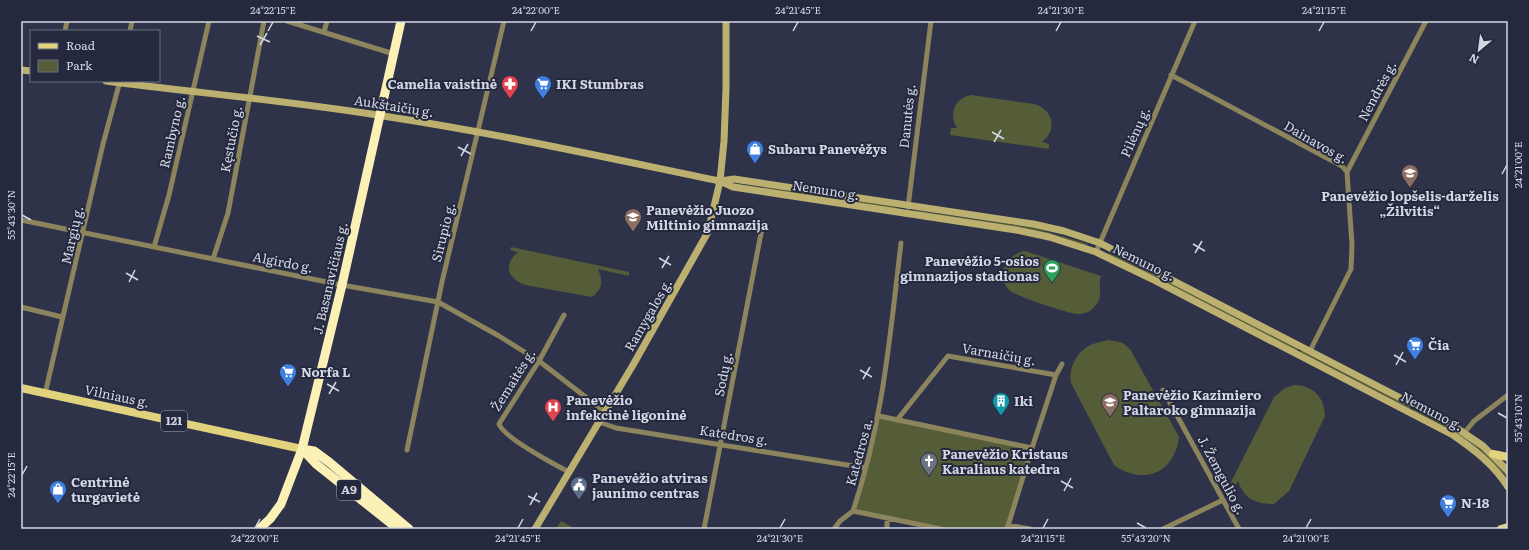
<svg xmlns="http://www.w3.org/2000/svg" width="1529" height="550" font-family="Literata,serif">
	<style>
		.green { fill: #555d38 }
		.lines { fill: none; stroke-linecap: round; stroke-linejoin: round }
		.street { stroke: #8b845c; stroke-width: 5 }
		.secondary { stroke: #bcb070; stroke-width: 7 }
		.primary { stroke: #e1d27e; stroke-width: 8 }
		.highway { stroke: #fbf1b7; stroke-width: 9 }
		.ticks { fill: none; stroke: #d3d7e5; stroke-width: 1.5 }
		.labels { text-anchor: middle; stroke-width: 4; stroke-linejoin: round; paint-order: stroke }
		.shield { fill: #25293e; stroke: #9fa3b3; stroke-width: 1 }
		.shield-label { font-size: 12px; font-weight: bold; fill: #d3d7e5 }
		.poi-label { font-size: 13px; font-weight: bold; fill: #d3d7e5; stroke: #25293e; text-anchor: start }
		.street-label { font-size: 13px; fill: #d3d7e5; stroke: #25293e }
		.neatline { fill: none; stroke: #d3d7e5; stroke-width: 1.5 }
		.ticks-label { font-size: 10px; text-anchor: middle; fill: #d3d7e5 }
	</style>
	<rect width="100%" height="100%" fill="#2f3349"/>
	<path class="green" d="M971 95 1034 104C1053 109 1058 130 1042 142L1049 144V149L950 135 951 128H957C948 114 955 98 971 95Z
		M734 183 897 207 896 209 734 186Z
		M914 210 1034 228 1088 244 1087 246 913 211Z
		M511 247 629 272V276L598 269C603 282 603 288 592 297L525 285C507 278 503 265 518 252L510 250Z
		M1025 251 1101 276C1097 287 1105 297 1094 307 1090 312 1084 314 1078 314 1069 314 1015 296 1009 290 995 274 1007 254 1025 251Z
		M1110 253 1130 262 1298 348 1297 351 1109 255Z
		M1109 340 1123 343 1130 349 1179 437C1175 473 1143 486 1114 465L1071 383C1068 368 1078 349 1093 344 1098 342 1104 341 1109 340Z
		M1301 350 1411 407 1410 409 1300 352Z
		M1294 385C1313 385 1325 398 1325 416L1289 491 1274 504C1256 504 1244 499 1238 481L1234 488 1229 486 1274 397 1285 388Z
		M1414 409C1434 419 1508 457 1508 481 1484 447 1448 430 1413 411Z
		M879 416 1032 448 1007 529H941L853 511Z
		M561 521 575 529H556Z"/>
	<g class="lines">
		<path class="street" d="M287 21 394 54
			M65 31 67 21
			M130 31 132 21
			M324 32 327 21
			M1171 75 1342 166 1347 172 1352 245 1351 269 1310 351
			M1347 172 1426 21
			M908 207 931 21
			M21 220 342 285 438 302 499 336 539 361 605 412
			M154 247 169 195 209 21
			M1096 252 1195 21
			M213 259 228 213 264 21
			M21 307 62 317
			M564 315 539 361 499 424C504 438 554 464 569 472
			M1163 390 1239 529
			M45 394 103 144 120 81
			M879 416 1032 448
			M897 420 948 356 1056 375
			M599 422 616 428 866 468
			M1465 432 1474 421 1508 395
			M407 450 442 282 504 21
			M853 511C883 422 890 336 901 243
			M853 511 941 529
			M1008 525 1030 529
			M704 529 763 223
			M834 529 840 521 853 511
			M887 529V518
			M1007 529 1032 448 1056 375 1062 364
			M1163 529 1223 500"/>
		<path class="secondary" d="M21 70 31 71
			M106 81C198 93 291 101 383 116 496 133 608 158 720 181L733 187 1016 230 1049 237 1096 252 1150 278 1453 435C1475 450 1494 465 1508 487
			M721 181 734 179 1033 224 1064 231 1100 243 1449 423 1483 446 1508 471
			M535 529 633 365 708 232 720 181 724 141 726 89V21"/>
		<path class="primary" d="M21 388 302 449
			M1493 454 1508 457
			M1501 529 1508 527"/>
		<path class="highway" d="M302 449 314 451 329 462 409 529
			M302 449 316 464 398 529
			M259 529 270 519 281 504 302 449 342 285 401 21"/>
	</g>
	<path class="ticks" d="M268 31 273 22M531 31 536 22M793 31 798 22M1056 31 1061 22M1319 31 1324 22M257 36 270 42M260 45 267 33M992 132 1004 139M994 142 1001 130M458 147 471 154M461 156 468 144M1502 174 1507 165M22 215 31 220M1193 244 1205 251M1195 253 1202 241M659 258 671 265M662 268 669 256M126 273 138 280M129 282 135 270M1394 355 1406 362M1396 365 1403 352M860 370 872 377M863 379 870 367M327 384 339 391M329 394 336 382M1498 413 1507 418M22 475 27 466M1061 481 1073 488M1064 491 1071 478M528 496 540 502M530 505 537 493M1137 523 1146 528M255 528 260 519M518 528 523 519M780 528 785 519M1043 528 1048 519M1306 528 1311 519"/>
	<defs>
		<g id="pharmacy-pin" transform="scale(0.9)"><path d="M0 17L-7.5 6A9.5 9.5 0 1 1 7.5 6Z" fill="#e0444e" stroke="#25293e"/><path d="M-2-6h4v4h4v4h-4v4h-4v-4h-4v-4h4Z" fill="#fff"/></g>
		<g id="supermarket-pin" transform="scale(0.9)"><path d="M0 17L-7.5 6A9.5 9.5 0 1 1 7.5 6Z" fill="#3f7fe0" stroke="#25293e"/><path d="M-6-5.5h2.5l.6 2H6L4.5 2H-2.5L-4.4-4H-6ZM-1.5 3.2a1.3 1.3 0 1 0 .1 0ZM3 3.2a1.3 1.3 0 1 0 .1 0Z" fill="#fff"/></g>
		<g id="shop-pin" transform="scale(0.9)"><path d="M0 17L-7.5 6A9.5 9.5 0 1 1 7.5 6Z" fill="#3f7fe0" stroke="#25293e"/><path d="M-5-2.5h2.3a2.7 3.5 0 0 1 5.4 0H5L5.5 6h-11ZM-1.5-2.5h3a1.5 2.3 0 0 0-3 0Z" fill="#fff"/></g>
		<g id="school-pin" transform="scale(0.9)"><path d="M0 17L-7.5 6A9.5 9.5 0 1 1 7.5 6Z" fill="#8d6e63" stroke="#25293e"/><path d="M0-5L7-2L0 1L-7-2ZM-4 1L0 2.5L4 1V4Q0 6-4 4Z" fill="#fff"/></g>
		<g id="stadium-pin" transform="scale(0.9)"><path d="M0 17L-7.5 6A9.5 9.5 0 1 1 7.5 6Z" fill="#2e9e5b" stroke="#25293e"/><path d="M0-5a6.5 5 0 1 0 0 10a6.5 5 0 1 0 0-10ZM-3.5-1.8h7v3.6h-7Z" fill="#fff"/></g>
		<g id="building-pin" transform="scale(0.9)"><path d="M0 17L-7.5 6A9.5 9.5 0 1 1 7.5 6Z" fill="#0f9aa8" stroke="#25293e"/><path d="M-4-6H4V6H1V3H-1V6H-4ZM-2.5-4.3h1.7v1.8h-1.7ZM.8-4.3h1.7v1.8H.8ZM-2.5-1h1.7V.8h-1.7ZM.8-1h1.7V.8H.8Z" fill="#fff"/></g>
		<g id="hospital-pin" transform="scale(0.9)"><path d="M0 17L-7.5 6A9.5 9.5 0 1 1 7.5 6Z" fill="#e0444e" stroke="#25293e"/><path d="M-5-5h3v3.5h4V-5h3V5h-3V1.5h-4V5h-3Z" fill="#fff"/></g>
		<g id="church-pin" transform="scale(0.9)"><path d="M0 17L-7.5 6A9.5 9.5 0 1 1 7.5 6Z" fill="#6b7280" stroke="#25293e"/><path d="M-1.2-6h2.4v3.5h3.3v2.4h-3.3V6h-2.4V-.1h-3.3v-2.4h3.3Z" fill="#fff"/></g>
		<g id="civic-pin" transform="scale(0.9)"><path d="M0 17L-7.5 6A9.5 9.5 0 1 1 7.5 6Z" fill="#5c6f8a" stroke="#25293e"/><path d="M-.6-6.5H3V-4.5H.6V-3L4-1V1h2V6H-6V1h2V-1L-.6-3ZM-1.2 2.5V6h2.4V2.5Z" fill="#fff"/></g>
	</defs>
	<g fill-rule="evenodd">
		<use href="#pharmacy-pin" x="510" y="84"/>
		<use href="#supermarket-pin" x="543" y="84"/>
		<use href="#shop-pin" x="755" y="149"/>
		<use href="#school-pin" x="1410" y="173"/>
		<use href="#school-pin" x="633" y="217"/>
		<use href="#stadium-pin" x="1052" y="268"/>
		<use href="#supermarket-pin" x="1415" y="345"/>
		<use href="#supermarket-pin" x="288" y="372"/>
		<use href="#building-pin" x="1001" y="401"/>
		<use href="#school-pin" x="1110" y="402"/>
		<use href="#hospital-pin" x="553" y="407"/>
		<use href="#church-pin" x="929" y="461"/>
		<use href="#civic-pin" x="579" y="485"/>
		<use href="#shop-pin" x="58" y="489"/>
		<use href="#supermarket-pin" x="1448" y="503"/>
	</g>
	<g class="labels">
		<g class="shield">
			<rect x="161" y="411" width="26" height="20" rx="3"/>
			<rect x="337" y="480" width="24" height="20" rx="3"/>
		</g>
		<g class="shield-label">
			<text x="174" y="425">121</text>
			<text x="349" y="494">A9</text>
		</g>
		<g class="poi-label">
			<text x="497" y="89" text-anchor="end">Camelia vaistinė</text>
			<text x="556" y="89">IKI Stumbras</text>
			<text x="768" y="154">Subaru Panevėžys</text>
			<text x="1410" y="201" text-anchor="middle">Panevėžio lopšelis-darželis<tspan x="1410" dy="15">„Žilvitis“</tspan></text>
			<text x="646" y="215">Panevėžio Juozo<tspan x="646" dy="15">Miltinio gimnazija</tspan></text>
			<text x="1039" y="266" text-anchor="end">Panevėžio 5-osios<tspan x="1039" dy="15">gimnazijos stadionas</tspan></text>
			<text x="1428" y="350">Čia</text>
			<text x="301" y="377">Norfa L</text>
			<text x="1123" y="400">Panevėžio Kazimiero<tspan x="1123" dy="15">Paltaroko gimnazija</tspan></text>
			<text x="566" y="405">Panevėžio<tspan x="566" dy="15">infekcinė ligoninė</tspan></text>
			<text x="1014" y="406">Iki</text>
			<text x="942" y="459">Panevėžio Kristaus<tspan x="942" dy="15">Karaliaus katedra</tspan></text>
			<text x="592" y="483">Panevėžio atviras<tspan x="592" dy="15">jaunimo centras</tspan></text>
			<text x="71" y="487">Centrinė<tspan x="71" dy="15">turgavietė</tspan></text>
			<text x="1461" y="508">N-18</text>
		</g>
		<g class="street-label">
			<text transform="translate(1377 91) rotate(-62)" y="5">Nendrės g.</text>
			<text transform="translate(394 106) rotate(9)" y="5">Aukštaičių g.</text>
			<text transform="translate(907 116) rotate(-84)" y="5">Danutės g.</text>
			<text transform="translate(172 132) rotate(-77)" y="5">Rambyno g.</text>
			<text transform="translate(1135 132) rotate(-66)" y="5">Pilėnų g.</text>
			<text transform="translate(231 139) rotate(-79)" y="5">Kęstučio g.</text>
			<text transform="translate(1316 142) rotate(30)" y="5">Dainavos g.</text>
			<text transform="translate(826 190) rotate(9)" y="5">Nemuno g.</text>
			<text transform="translate(443 232) rotate(-76)" y="5">Sirupio g.</text>
			<text transform="translate(72 235) rotate(-77)" y="5">Margių g.</text>
			<text transform="translate(283 262) rotate(11)" y="5">Algirdo g.</text>
			<text transform="translate(1144 262) rotate(26)" y="5">Nemuno g.</text>
			<text transform="translate(330 278) rotate(-77)" y="5">J. Basanavičiaus g.</text>
			<text transform="translate(648 315) rotate(-60)" y="5">Ramygalos g.</text>
			<text transform="translate(999 354) rotate(10)" y="5">Varnaičių g.</text>
			<text transform="translate(723 374) rotate(-79)" y="5">Sodų g.</text>
			<text transform="translate(513 380) rotate(-58)" y="5">Žemaitės g.</text>
			<text transform="translate(117 396) rotate(12)" y="5">Vilniaus g.</text>
			<text transform="translate(1432 411) rotate(28)" y="5">Nemuno g.</text>
			<text transform="translate(734 435) rotate(9)" y="5">Katedros g.</text>
			<text transform="translate(859 452) rotate(-75)" y="5">Katedros a.</text>
			<text transform="translate(1222 475) rotate(62)" y="5">J. Žemgulio g.</text>
		</g>
	</g>
	<rect width="1529" height="550" fill="none" stroke="#25293e" stroke-width="44"/>
	<rect x="30" y="30" width="130" height="52" fill="#25293e" stroke="#6b6f81"/>
	<rect x="38" y="43" width="20" height="6" fill="#e1d27e" stroke="#6b6f81"/>
	<text x="66" y="50" font-size="12" fill="#d3d7e5">Road</text>
	<rect x="38" y="60" width="20" height="12" fill="#555d38" stroke="#6b6f81"/>
	<text x="66" y="70" font-size="12" fill="#d3d7e5">Park</text>
	<g transform="translate(1479 50) rotate(209)" stroke="#25293e" stroke-width="3" paint-order="stroke">
	<path d="M0-3L7 15L0 10L-7 15Z" fill="#d3d7e5"/>
	<text y="-6" font-size="11" font-weight="bold" text-anchor="middle" fill="#d3d7e5">N</text>
	</g>
	<rect x="22" y="22" width="1485" height="506" class="neatline"/>
	<g class="ticks-label">
		<text x="273" y="14">24°22'15"E</text>
		<text x="536" y="14">24°22'00"E</text>
		<text x="798" y="14">24°21'45"E</text>
		<text x="1061" y="14">24°21'30"E</text>
		<text x="1324" y="14">24°21'15"E</text>
		<text transform="translate(1518 165) rotate(-90)" y="4">24°21'00"E</text>
		<text transform="translate(11 215) rotate(-90)" y="4">55°43'30"N</text>
		<text transform="translate(1518 418) rotate(-90)" y="4">55°43'10"N</text>
		<text transform="translate(11 475) rotate(-90)" y="4">24°22'15"E</text>
		<text x="255" y="542">24°22'00"E</text>
		<text x="518" y="542">24°21'45"E</text>
		<text x="780" y="542">24°21'30"E</text>
		<text x="1043" y="542">24°21'15"E</text>
		<text x="1146" y="542">55°43'20"N</text>
		<text x="1306" y="542">24°21'00"E</text>
	</g>
</svg>
